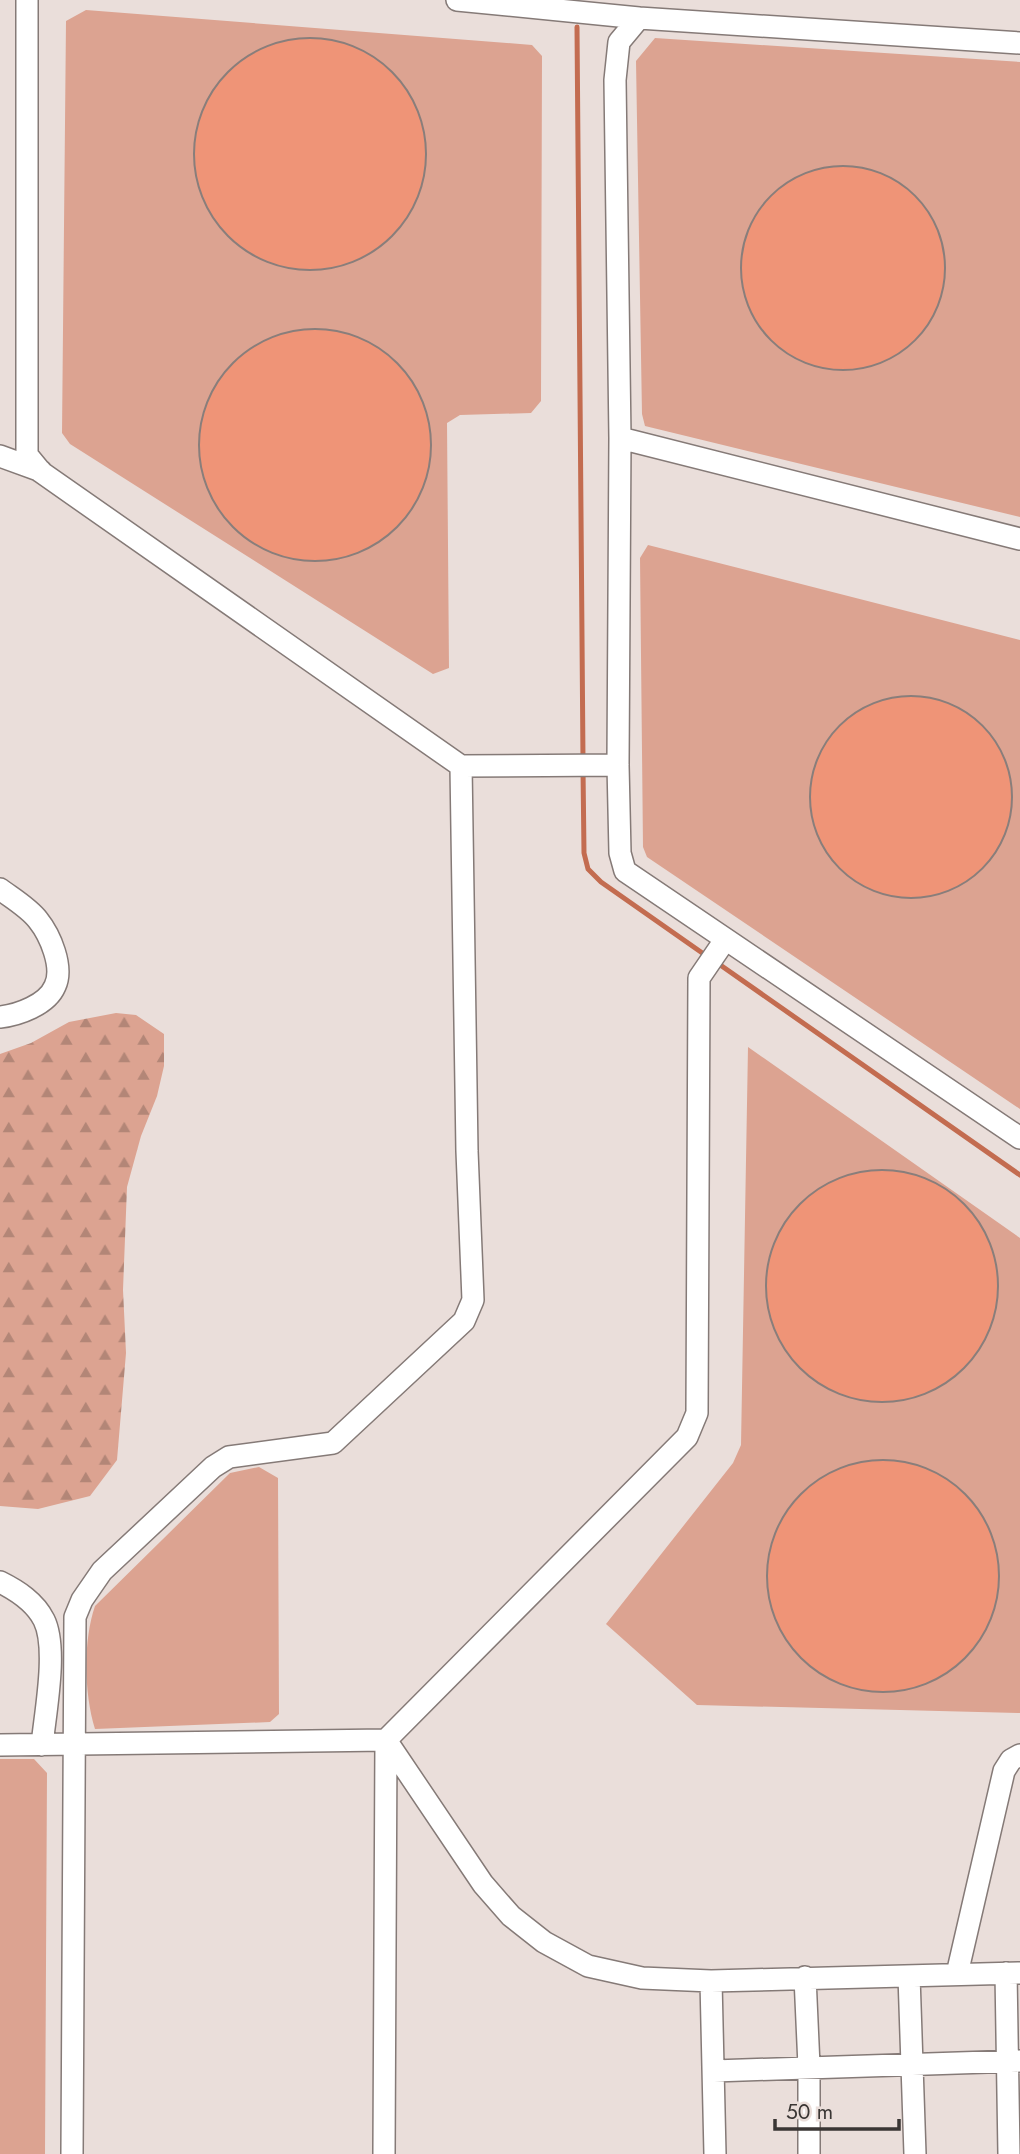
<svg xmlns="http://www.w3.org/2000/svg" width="1020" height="2154" font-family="Jost,sans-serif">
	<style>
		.green { fill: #dca391 }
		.forest { fill: url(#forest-firs) }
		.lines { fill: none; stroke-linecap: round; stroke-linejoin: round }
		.stream { stroke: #c36c50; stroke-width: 5 }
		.building { fill: #ef9477; stroke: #897e7b; stroke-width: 2 }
		.minor-casing { stroke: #857a77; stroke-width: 24 }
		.minor { stroke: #fff; stroke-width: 21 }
	</style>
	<defs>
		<pattern id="forest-firs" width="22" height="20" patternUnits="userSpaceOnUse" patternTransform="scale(1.75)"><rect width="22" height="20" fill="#dca391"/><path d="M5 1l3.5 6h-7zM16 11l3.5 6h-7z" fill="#b38677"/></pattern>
	</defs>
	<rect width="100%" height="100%" fill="#eadeda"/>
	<path class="green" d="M86 10 532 45 542 56 541 401 531 413 460 415 447 423 449 668 433 674 70 444 62 433 66 21Z
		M655 38 1020 62V517L645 426 642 414 636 61Z
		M648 545 1020 640V1109L647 857 643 847 640 558Z
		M748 1047 1020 1238V1713L697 1705 606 1624 733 1463 741 1445Z
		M259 1467 278 1478 279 1714 270 1722 95 1729C84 1694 83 1641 95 1606L230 1473Z
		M0 1759H34L47 1773 45 2154H0Z"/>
	<path class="forest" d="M116 1013 136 1015 164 1034V1066L157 1096 141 1136 127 1187 123 1290 126 1353 117 1460 90 1496 38 1509 0 1506V1054L31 1043 69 1022Z"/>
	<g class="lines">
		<path class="stream" d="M577 27 583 759
			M583 769 584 853 588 869 601 882 708 957
			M716 962 1020 1175"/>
	</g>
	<path class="building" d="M194 154a116 116 0 1 1 232 0a116 116 0 1 1-232 0Z
		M741 268a102 102 0 1 1 204 0a102 102 0 1 1-204 0Z
		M199 445a116 116 0 1 1 232 0a116 116 0 1 1-232 0Z
		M810 797a101 101 0 1 1 202 0a101 101 0 1 1-202 0Z
		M766 1286a116 116 0 1 1 232 0a116 116 0 1 1-232 0Z
		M767 1576a116 116 0 1 1 232 0a116 116 0 1 1-232 0Z"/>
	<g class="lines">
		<g class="minor-casing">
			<path id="minor" d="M27 0V455L41 472 461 766
				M457 0 639 18
				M1020 43 639 18 619 42 615 80 620 438 618 765 620 853 625 871 1020 1138
				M620 438 1020 539
				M0 456 41 471
				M0 889C12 898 29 908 38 920 50 935 64 967 55 986 47 1005 18 1015 0 1017
				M725 940 699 978 697 1413 687 1437 386 1740 483 1884 511 1916 544 1942 588 1966 642 1978 711 1981 1020 1973
				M0 1582C18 1591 35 1602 44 1620 58 1648 45 1714 42 1745
				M0 1745 386 1740 384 2154
				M1006 1973 1009 2154
				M957 1974 1004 1771 1011 1760 1020 1755
				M909 1976 915 2154
				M805 1977 809 2066V2154
				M711 1981 715 2154
				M714 2071 1020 2061
				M72 2154 75 1617 82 1600 102 1571 213 1467 229 1457 333 1443 464 1321 473 1300 467 1151 461 766 618 765"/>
		</g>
		<use href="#minor" class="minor"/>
	</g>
	<path d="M775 2119v10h124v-10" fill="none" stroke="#3a3634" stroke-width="3.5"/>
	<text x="786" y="2119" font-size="21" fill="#3a3634" stroke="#eadeda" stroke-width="5" paint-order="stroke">50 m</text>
</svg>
